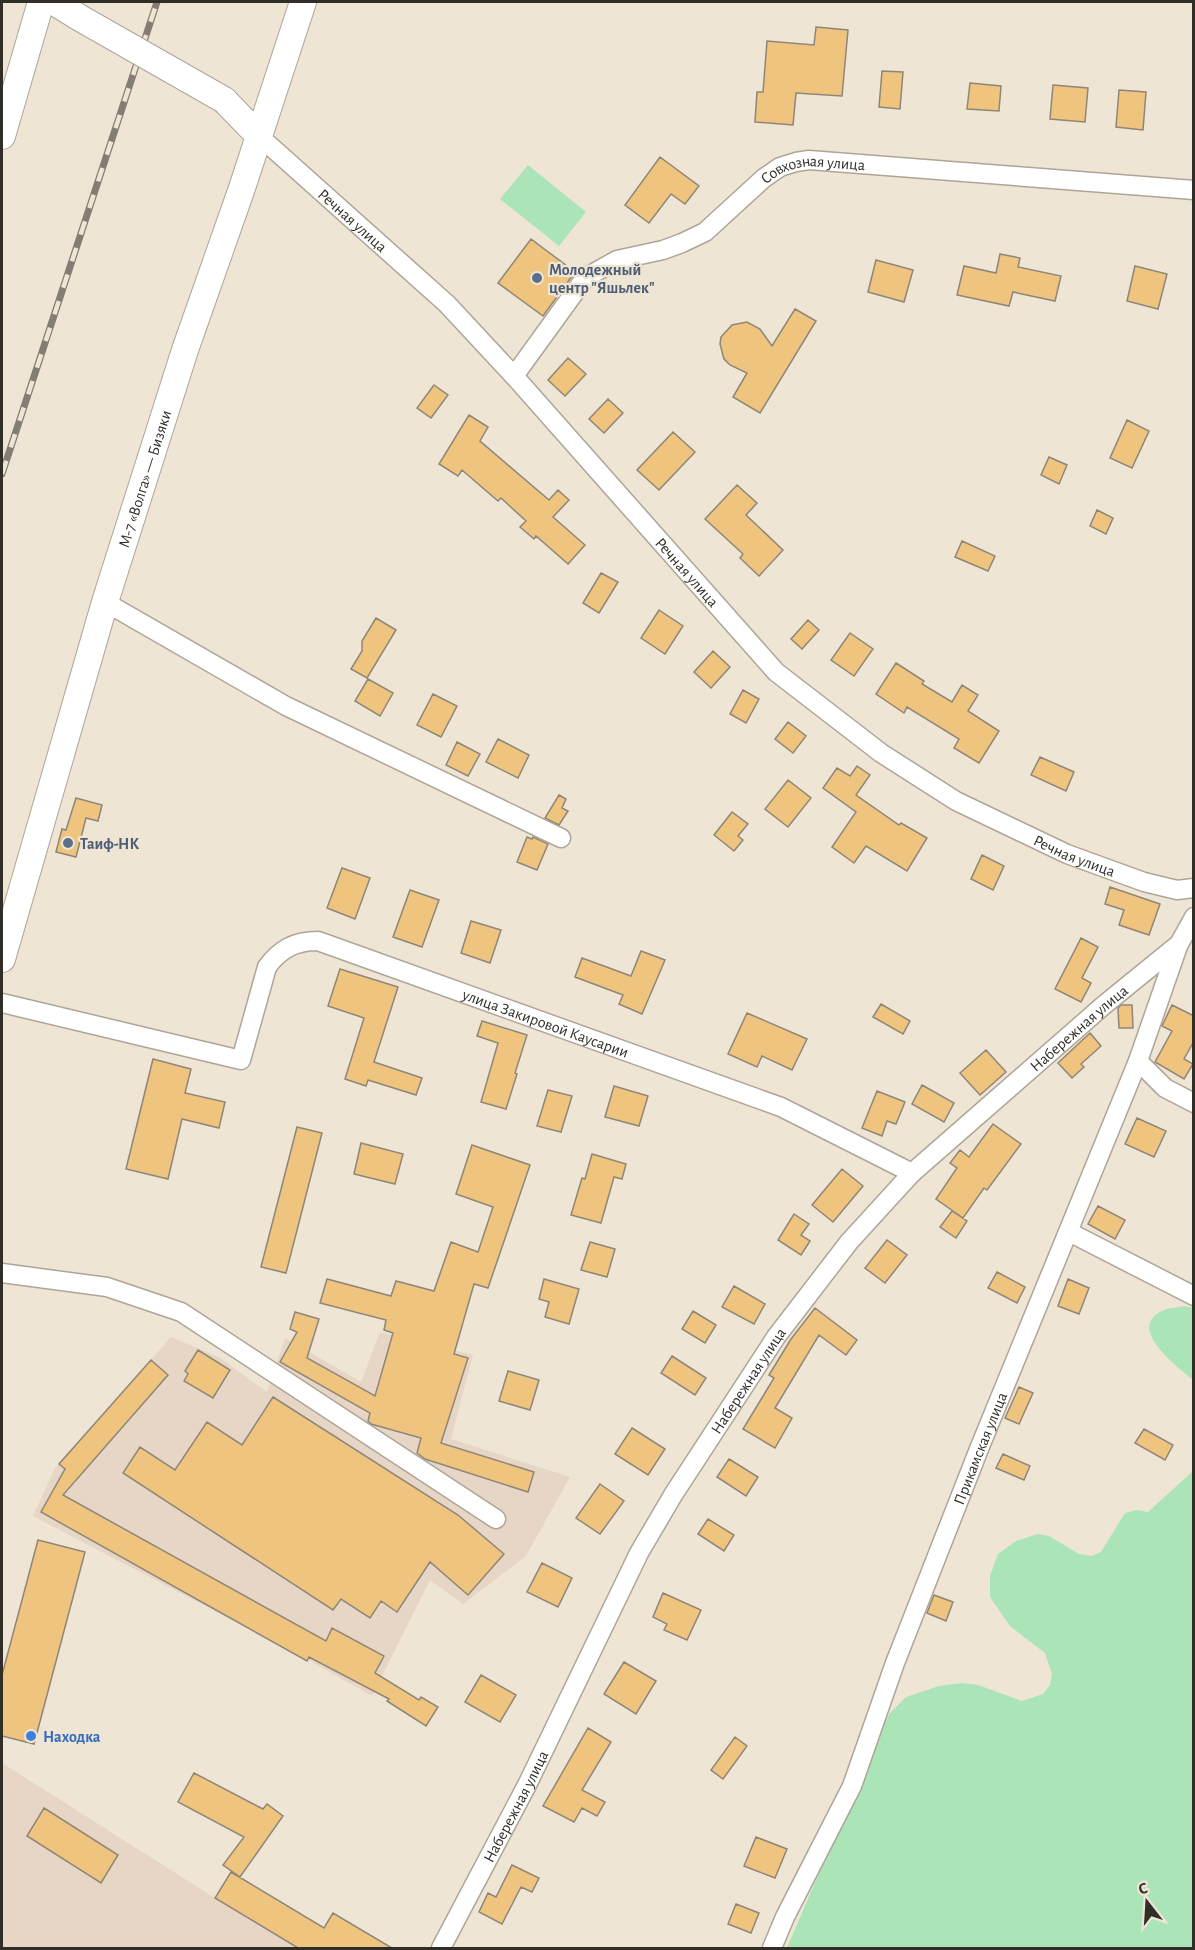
<svg xmlns="http://www.w3.org/2000/svg" width="1195" height="1950" font-family="'Alegreya Sans',sans-serif">
	<style>
		.industrial { fill: #e7d6c5 }
		.green { fill: #aae4b7 }
		.building { fill: #eec47f; stroke: #8f8678; stroke-width: 1.5 }
		.lines { fill: none; stroke-linecap: round; stroke-linejoin: round }
		.minor-casing { stroke: #aea597; stroke-width: 21 }
		.secondary-casing { stroke: #aea597; stroke-width: 28 }
		.minor { stroke: #fff; stroke-width: 18 }
		.secondary { stroke: #fff; stroke-width: 26 }
		.rail-casing { stroke: #837d73; stroke-width: 7 }
		.rail { stroke: #eee5d5; stroke-width: 4.5; stroke-dasharray: 14; stroke-linecap: butt }
		.secondary-bridge-casing { stroke: #aea597; stroke-width: 28; stroke-linecap: butt }
		.secondary-bridge { stroke: #fff; stroke-width: 26 }
		.service-dot { fill: #5c6f8a; stroke: #eee5d5; stroke-width: 2 }
		.shop-dot { fill: #3f7fe0; stroke: #eee5d5; stroke-width: 2 }
		.labels { text-anchor: middle; stroke-width: 4.5; stroke-linejoin: round; paint-order: stroke }
		.street-label { font-size: 16px; fill: #312e28; stroke: #eee5d5 }
		.service-label { font-size: 16px; font-weight: bold; fill: #4e5e75; stroke: #eee5d5; text-anchor: start }
		.shop-label { font-size: 16px; font-weight: bold; fill: #366cbe; stroke: #eee5d5; text-anchor: start }
	</style>
	<rect width="100%" height="100%" fill="#eee5d5"/>
	<path class="industrial" d="M380 1332 473 1355 451 1439 570 1477 526 1556 463 1604 430 1580 372 1696 312 1662 33 1516 55 1468 171 1337 219 1357 267 1392 285 1338 361 1382Z
		M2 1763 215 1898 299 1948H2Z"/>
	<path class="green" d="M528 165 586 212 559 246 500 199Z
		M1184 1306 1193 1308V1380C1179 1368 1127 1330 1160 1312 1166 1308 1176 1308 1184 1306Z
		M1193 1471V1948H787L874 1744 890 1713 906 1697 939 1686 962 1683 978 1685 1022 1701 1043 1694 1050 1685 1052 1674 1045 1653 1010 1626 990 1597V1576L998 1554 1016 1541 1038 1534 1049 1536 1079 1554 1091 1556 1101 1552 1125 1513 1137 1510 1148 1512Z"/>
	<path class="building" d="M816 27 848 30 842 96 796 93 793 125 755 122 757 92H763L767 41 814 45Z
		M882 71 903 72 900 109 879 107Z
		M970 83 1001 86 999 111 967 109Z
		M1053 85 1088 88 1085 122 1050 119Z
		M1119 90 1146 92 1143 130 1116 127Z
		M660 157 699 186 685 204 671 194 649 223 625 205Z
		M531 239 575 272 543 316 498 283Z
		M1000 254 1020 258 1018 267 1061 276 1055 301 1013 292 1009 306 957 295 964 266 996 273Z
		M876 260 913 270 904 302 868 292Z
		M1135 266 1167 274 1158 309 1127 301Z
		M795 309 816 321 760 413 733 397 747 373 730 365 724 359 720 344 721 337 732 325 747 322 760 329 772 346Z
		M568 358 586 374 565 396 548 380Z
		M434 385 448 395 431 418 417 408Z
		M608 399 623 413 604 433 589 419Z
		M469 415 488 427 480 441 549 500 558 490 569 500 553 517 585 545 568 564 536 536 534 539 520 527 526 521 501 498 498 501 462 470 458 476 439 464Z
		M1127 420 1149 431 1132 468 1110 458Z
		M673 432 695 452 659 490 637 470Z
		M1049 457 1067 465 1059 484 1041 475Z
		M737 485 757 503 746 515 783 550 759 576 740 558 743 554 705 519Z
		M1097 510 1113 518 1106 534 1090 526Z
		M962 541 995 556 988 571 955 557Z
		M601 573 618 582 599 613 583 603Z
		M659 610 683 626 665 654 641 638Z
		M376 618 396 630 367 678 351 669 362 651V641Z
		M808 620 819 630 802 649 791 639Z
		M850 633 873 649 854 676 831 660Z
		M713 651 730 667 711 688 694 672Z
		M896 663 924 681 922 684 952 702 962 685 978 695 968 711 999 731 979 763 954 748 959 739 907 707 904 713 876 694Z
		M368 679 393 693 380 716 355 701Z
		M743 690 759 699 746 723 730 714Z
		M433 694 457 706 441 737 417 725Z
		M788 722 806 736 793 753 775 739Z
		M498 739 529 755 518 778 486 762Z
		M457 742 480 754 468 776 446 765Z
		M1040 757 1074 772 1066 791 1031 775Z
		M857 766 870 775 856 795 899 825 901 823 927 838 907 871 866 846 854 863 832 847 856 812 823 788 837 768 850 776Z
		M788 780 811 798 788 827 765 809Z
		M559 795 566 799 562 808 568 811 559 825 545 818Z
		M76 798 102 805 98 821 86 818 76 857 56 852 62 829 66 830Z
		M732 812 748 824 738 836 743 840 734 851 714 835Z
		M527 837 532 839 533 837 548 844 537 870 517 862Z
		M982 855 1004 866 993 890 971 879Z
		M342 868 370 878 355 919 327 908Z
		M1110 887 1160 904 1149 935 1119 925 1124 910 1105 904Z
		M410 890 439 900 422 947 393 937Z
		M471 921 501 930 490 963 461 953Z
		M1081 938 1098 947 1082 978 1091 983 1081 1002 1055 989Z
		M641 951 665 960 642 1014 619 1004 623 995 575 977 582 958 631 976Z
		M340 969 398 987 374 1062 422 1078 416 1095 368 1080 366 1086 345 1079 364 1018 328 1006Z
		M881 1004 910 1021 903 1034 873 1017Z
		M1121 1005H1132L1133 1028H1119L1118 1008Z
		M1172 1005 1194 1016V1041L1184 1059 1193 1064 1184 1079 1155 1062 1172 1031 1162 1026Z
		M747 1013 807 1039 792 1070 762 1056 757 1067 728 1054Z
		M482 1021 527 1035 515 1073 517 1074 506 1109 481 1102 498 1043 477 1036Z
		M1090 1033 1101 1046 1081 1064 1084 1067 1072 1078 1058 1063Z
		M986 1050 1006 1072 980 1095 960 1073Z
		M153 1059 191 1069 185 1093 225 1102 219 1128 182 1119 168 1179 126 1169Z
		M922 1085 954 1103 944 1122 912 1104Z
		M614 1086 648 1096 639 1126 605 1117Z
		M548 1090 572 1096 561 1132 537 1126Z
		M877 1091 905 1102 896 1124 887 1121 882 1136 862 1128Z
		M1137 1118 1166 1131 1154 1157 1125 1144Z
		M993 1124 1021 1144 987 1190 984 1188 963 1218 936 1199 957 1168 950 1163 960 1150 969 1157Z
		M297 1127 322 1133 286 1273 261 1267Z
		M361 1143 403 1154 395 1184 354 1174Z
		M472 1145 530 1165 488 1288 474 1284 454 1354 468 1358 441 1443 534 1472 528 1492 425 1459 417 1453 421 1438 371 1424 368 1421 370 1413 280 1362 297 1332 290 1329 295 1312 319 1319 307 1358 375 1396 393 1333 384 1330 386 1320 320 1303 327 1279 391 1296 396 1281 434 1291 451 1242 478 1252 493 1207 456 1194Z
		M592 1154 626 1164 622 1179 614 1177 601 1223 571 1215 582 1178 585 1179Z
		M842 1169 863 1186 833 1222 812 1205Z
		M1098 1206 1125 1220 1115 1239 1088 1224Z
		M952 1211 967 1221 956 1238 940 1227Z
		M794 1214 809 1224 801 1235 810 1241 801 1255 778 1240Z
		M887 1240 907 1255 885 1283 865 1268Z
		M590 1242 615 1249 607 1277 581 1270Z
		M997 1272 1025 1287 1017 1303 988 1288Z
		M544 1279 579 1289 569 1324 545 1317 549 1302 539 1299Z
		M1068 1279 1089 1288 1079 1314 1058 1306Z
		M734 1286 765 1304 754 1324 722 1307Z
		M815 1308 857 1340 846 1355 819 1335 775 1408 792 1418 775 1448 743 1429 774 1378 769 1375 791 1339Z
		M693 1311 716 1325 705 1343 682 1329Z
		M198 1350 230 1370 213 1398 184 1381 188 1374 185 1371Z
		M672 1356 706 1378 695 1395 661 1373Z
		M151 1360 168 1375 63 1495 326 1641 332 1628 384 1656 375 1673 419 1700 421 1697 438 1707 426 1726 387 1701 389 1699 309 1657 307 1661 41 1512 65 1469 59 1464Z
		M508 1371 539 1380 530 1410 499 1401Z
		M1019 1387 1033 1393 1019 1424 1005 1418Z
		M273 1397 458 1515 504 1554 468 1595 430 1562 397 1612 381 1601 370 1618 341 1599 333 1610 123 1473 140 1447 175 1470 207 1422 242 1445Z
		M632 1428 665 1449 648 1475 615 1454Z
		M1144 1429 1173 1445 1165 1460 1135 1443Z
		M1003 1454 1030 1466 1024 1480 996 1468Z
		M729 1459 758 1477 746 1496 717 1477Z
		M600 1484 624 1501 600 1534 576 1518Z
		M708 1519 734 1535 724 1551 698 1534Z
		M38 1540 85 1552 34 1744 2 1736V1675Z
		M542 1563 572 1578 558 1607 527 1592Z
		M663 1593 701 1610 687 1640 664 1630 667 1624 653 1617Z
		M934 1595 953 1602 946 1621 927 1613Z
		M624 1662 656 1681 636 1714 604 1694Z
		M481 1675 516 1695 500 1722 465 1702Z
		M588 1728 611 1742 582 1790 605 1802 597 1816 582 1808 574 1822 543 1806Z
		M735 1737 747 1746 723 1779 711 1770Z
		M194 1773 263 1809 267 1804 283 1816 240 1877 223 1865 244 1837 178 1802Z
		M44 1808 118 1855 101 1883 27 1836Z
		M756 1837 787 1849 775 1878 744 1866Z
		M512 1865 539 1878 532 1892 521 1887 502 1924 479 1912 488 1893 496 1897Z
		M231 1872 324 1928 333 1913 392 1948H298L215 1898Z
		M736 1904 759 1913 751 1933 728 1924Z"/>
	<g class="lines">
		<g class="minor-casing">
			<g id="minor">
				<path id="s1" d="M259 136 447 304 514 376 776 672 881 753 956 801 1067 854 1144 882 1177 890 1194 888"/>
				<path id="s2" d="M514 376 585 278 617 260 663 250 682 243 705 232 764 178 780 167 796 162 809 160 1194 190"/>
				<path d="M105 602 286 706 561 838"/>
				<path id="s3" d="M2 1003 241 1060 267 967C280 949 295 941 318 941L781 1107 912 1173"/>
				<path d="M1138 1061 1165 1088 1194 1103"/>
				<path d="M1069 1232 1194 1296"/>
				<path d="M2 1273 107 1287 181 1312 496 1519"/>
				<path id="s4" d="M441 1948 528 1783 639 1553 673 1495 776 1337 849 1242 912 1173 1104 1005 1179 944 1194 917"/>
				<path id="s5" d="M772 1948 785 1917 852 1786 895 1663 979 1449 1138 1061 1178 946"/>
			</g>
		</g>
		<g class="secondary-casing">
			<g id="secondary">
				<path d="M54 2 80 18"/>
				<path d="M224 100 259 136"/>
				<path d="M2 136 41 2"/>
				<path id="s6" d="M2 959 105 602 185 350 242 188 303 2"/>
			</g>
		</g>
		<use href="#minor" class="minor"/>
		<use href="#secondary" class="secondary"/>
		<g class="rail-casing">
			<path id="rail" d="M2 474 157 2"/>
		</g>
		<use href="#rail" class="rail"/>
		<g class="secondary-bridge-casing">
			<path id="secondary-bridge" d="M80 18 224 100"/>
		</g>
		<use href="#secondary-bridge" class="secondary-bridge"/>
	</g>
	<g class="service-dot">
		<circle cx="537" cy="278" r="6"/>
		<circle cx="68" cy="843" r="6"/>
	</g>
	<circle class="shop-dot" cx="31" cy="1736" r="6"/>
	<g class="labels">
		<g class="street-label">
			<text dy="6" stroke="none"><textPath href="#s2" startOffset="382">Совхозная улица</textPath></text>
			<text dy="6" stroke="none"><textPath href="#s1" startOffset="126">Речная улица</textPath></text>
			<text dy="6" stroke="none"><textPath href="#s6" startOffset="501">М-7 «Волга» — Бизяки</textPath></text>
			<text dy="6" stroke="none"><textPath href="#s1" startOffset="612">Речная улица</textPath></text>
			<text dy="6" stroke="none"><textPath href="#s1" startOffset="1098">Речная улица</textPath></text>
			<text dy="6" stroke="none"><textPath href="#s3" startOffset="644">улица Закировой Каусарии</textPath></text>
			<text dy="6" stroke="none"><textPath href="#s4" startOffset="1132">Набережная улица</textPath></text>
			<text dy="6" stroke="none"><textPath href="#s4" startOffset="646">Набережная улица</textPath></text>
			<text dy="6" stroke="none"><textPath href="#s5" startOffset="542">Прикамская улица</textPath></text>
			<text dy="6" stroke="none"><textPath href="#s4" startOffset="160">Набережная улица</textPath></text>
		</g>
		<g class="service-label">
			<text x="549" y="275">Молодежный<tspan x="549" dy="18">центр "Яшьлек"</tspan></text>
			<text x="80" y="849">Таиф-НК</text>
		</g>
		<g class="shop-label">
			<text x="43" y="1742">Находка</text>
		</g>
	</g>
	<rect width="1195" height="1950" fill="none" stroke="#312e28" stroke-width="6"/>
	<g transform="translate(1147 1902) rotate(343)" stroke="#eee5d5" stroke-width="4.5" paint-order="stroke">
	<path d="M0-4.5L10 22L0 15L-10 22Z" fill="#312e28"/>
	<text y="-9" font-size="16" font-weight="bold" text-anchor="middle" fill="#312e28">С</text>
	</g>
</svg>
